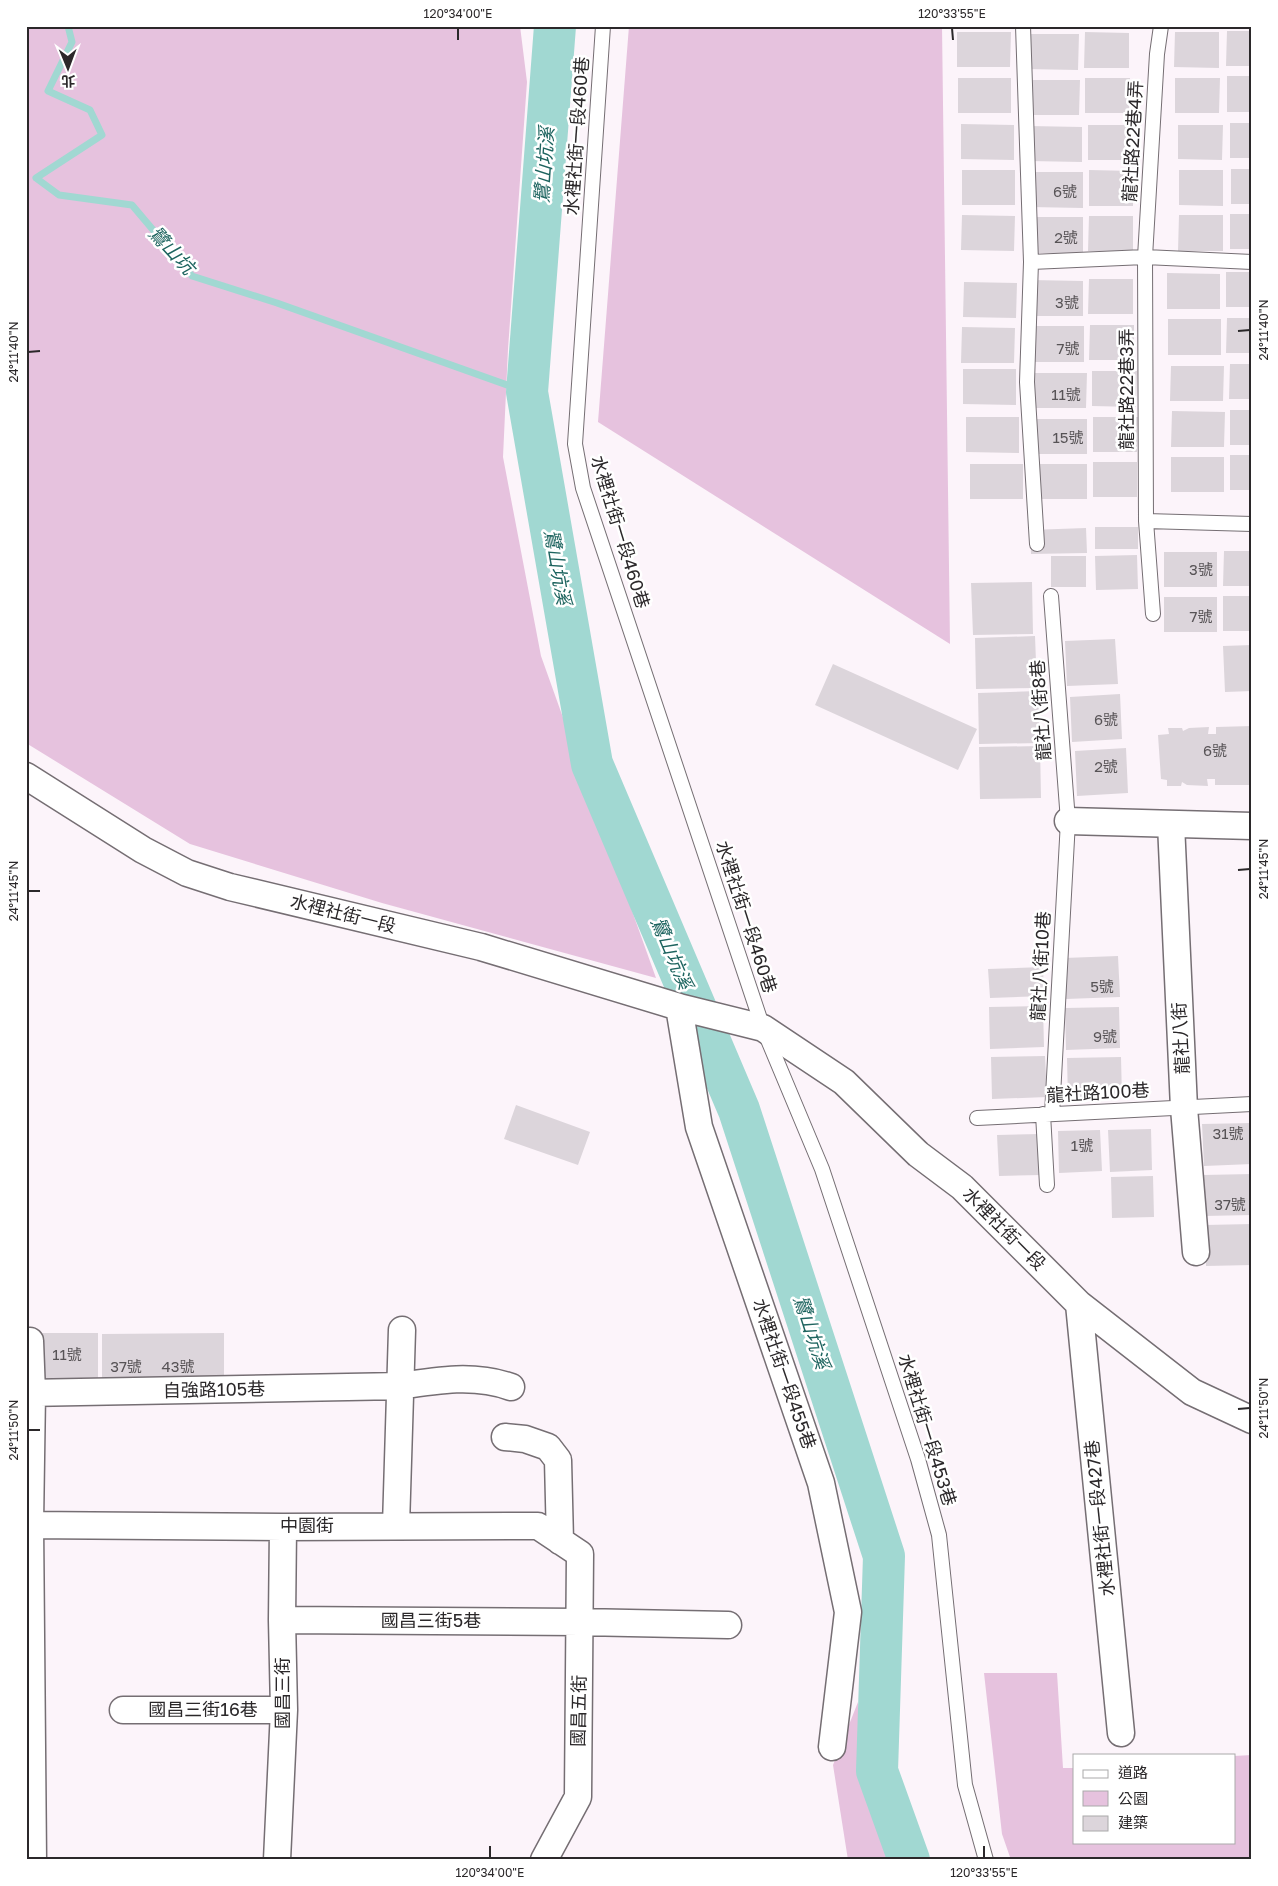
<svg xmlns="http://www.w3.org/2000/svg" width="1278" height="1886" font-family="'Golos Text','Noto Sans TC',sans-serif">
	<style>
		.green { fill: #e6c2de }
		.lines { fill: none; stroke-linecap: round; stroke-linejoin: round }
		.stream { stroke: #a1d8d2; stroke-width: 7 }
		.river { stroke: #a1d8d2; stroke-width: 42 }
		.building { fill: #dcd5db }
		.lane-casing { stroke: #756e73; stroke-width: 16 }
		.street-casing { stroke: #756e73; stroke-width: 29 }
		.lane { stroke: #fff; stroke-width: 14 }
		.street { stroke: #fff; stroke-width: 26 }
		.ticks { fill: none; stroke: #2b282a; stroke-width: 2 }
		.labels { text-anchor: middle; stroke-width: 5; stroke-linejoin: round; paint-order: stroke }
		.number-label { font-size: 15px; fill: #575356 }
		.street-label { font-size: 18px; fill: #2b282a; stroke: #fff }
		.water-label { font-size: 19px; font-style: italic; fill: #1d645f; stroke: #fff }
		.neatline { fill: none; stroke: #2b282a; stroke-width: 2 }
		.ticks-label { font-size: 12px; text-anchor: middle; fill: #2b282a }
	</style>
	<rect width="100%" height="100%" fill="#fcf4fa"/>
	<path class="green" d="M26 26H520L527 82 508 349 503 457 541 656 656 978 382 903 190 844 26 743Z
		M629 26H942L950 644 598 422Z
		M984 1673H1057L1063 1768H1074V1842H1234V1756L1252 1755V1860H1011L1002 1834Z
		M858 1702 861 1779 889 1860H848L833 1765Z"/>
	<g class="lines">
		<path class="stream" d="M68 26 72 42 48 91 90 110 102 135 36 178 59 195 132 205 192 276 277 303 527 392"/>
		<path class="river" d="M555 26 527 392 592 764 739 1110 884 1556 877 1771 909 1860"/>
	</g>
	<path class="building" d="M1227 31H1252V66H1226Z
		M957 32H1011L1010 67H957Z
		M1085 32 1129 33V68H1084Z
		M1175 32H1219V68L1174 67Z
		M1026 34H1079L1078 70 1025 69Z
		M1227 76H1252V112H1227Z
		M958 78H1011V113H958Z
		M1085 78H1130L1129 113H1085Z
		M1175 78H1220L1219 113H1175Z
		M1027 80H1080L1079 115H1027Z
		M1230 123H1252V158H1230Z
		M961 124 1014 125V160L961 159Z
		M1088 125H1132V160H1088Z
		M1178 125H1223L1222 160 1178 159Z
		M1029 126 1082 127V162L1029 161Z
		M1231 169H1252V204H1231Z
		M962 170H1015V205H962Z
		M1089 170 1133 171V206H1089Z
		M1179 170H1223V206L1179 205Z
		M1030 172H1083V208L1030 207Z
		M1230 214H1252V249H1230Z
		M962 215 1015 216 1014 251 961 250Z
		M1179 215H1223V251H1178Z
		M1089 216H1133V251H1088Z
		M1030 217H1083V253H1030Z
		M1226 272H1252V307H1226Z
		M1167 273 1220 274V309H1167Z
		M1089 279H1133V314H1088Z
		M1030 280 1083 281V316H1030Z
		M964 282 1017 283 1016 318 963 317Z
		M1227 318H1252V353H1226Z
		M1168 319H1221V355H1168Z
		M1090 325H1134V360H1089Z
		M1031 326H1084V362H1030Z
		M962 327 1015 328 1014 363H961Z
		M1230 364H1252V399H1229Z
		M1171 366H1224L1223 401H1170Z
		M963 369H1016V405L963 404Z
		M1092 371H1137L1136 407 1092 406Z
		M1034 373H1087L1086 408H1033Z
		M1230 410H1252V445H1230Z
		M1172 411 1225 412 1224 447H1171Z
		M966 417H1019V453L966 452Z
		M1093 417H1138L1137 452H1093Z
		M1034 419H1087V454H1034Z
		M1230 455H1252V490H1230Z
		M1171 457H1224V492H1171Z
		M1093 462H1137V497H1093Z
		M970 464H1023V499H970Z
		M1034 464H1087V499H1034Z
		M1095 527H1138V549H1095Z
		M1086 528 1087 553 1031 554 1030 530Z
		M1224 551H1252V586H1223Z
		M1164 552H1217V587H1164Z
		M1137 555 1138 589 1096 590 1095 556Z
		M1051 556H1086V587H1051Z
		M1032 582 1033 634 973 635 971 583Z
		M1223 596H1252V631H1223Z
		M1164 597H1217V632H1164Z
		M1035 636 1037 688 976 689 975 638Z
		M1115 639 1118 684 1067 686 1065 641Z
		M1252 645V691L1225 692 1223 646Z
		M833 664 977 729 958 770 815 705Z
		M1038 691 1040 743 979 744 978 693Z
		M1120 694 1122 739 1072 742 1070 697Z
		M1252 726V785H1215V779H1207L1208 786 1187 785 1182 782 1181 786H1167V780L1161 779 1158 735 1169 734 1168 728H1182L1183 731 1189 728 1209 727 1208 734H1216V727Z
		M1040 746 1041 798 980 799 979 747Z
		M1126 748 1128 793 1077 796 1075 751Z
		M1118 956 1120 997 1066 999 1064 958Z
		M1043 967 1044 996 990 998 988 969Z
		M1043 1006 1044 1047 990 1049 989 1007Z
		M1119 1007 1120 1048 1066 1050 1065 1008Z
		M1045 1056 1047 1097 992 1099 991 1057Z
		M1121 1057 1122 1098 1068 1100 1067 1058Z
		M516 1105 590 1132 578 1165 504 1139Z
		M1252 1123V1164L1204 1166 1202 1124Z
		M1151 1129 1152 1170 1110 1172 1108 1130Z
		M1100 1130 1102 1171 1059 1173 1058 1131Z
		M1040 1134 1041 1175 999 1176 997 1135Z
		M1252 1174V1215L1204 1216 1203 1175Z
		M1153 1176 1154 1217 1112 1218 1111 1177Z
		M1252 1224V1265L1206 1266 1205 1225Z
		M42 1333H98V1381H42Z
		M224 1333V1382H102V1334Z"/>
	<g class="lines">
		<g class="lane-casing">
			<path id="lane" d="M603 26 575 444 583 488 763 1028 822 1169 918 1459 939 1535 965 1785 986 1860
				M1023 26 1031 262 1027 382 1037 544
				M1031 262 1145 257 1252 262
				M1146 521 1252 524
				M1051 596 1068 821 1052 1114
				M1153 614 1146 521 1145 257 1157 54 1161 26
				M1043 1114 1047 1185
				M977 1118 1252 1104"/>
		</g>
		<g class="street-casing">
			<path id="street" d="M26 776 143 850 187 873 230 887 481 947 679 1007 763 1028 844 1082 918 1154 962 1187 1079 1304 1192 1392 1252 1420
				M1068 821 1252 826
				M1171 824 1184 1108 1196 1252
				M679 1007 699 1127 821 1483 848 1612 832 1747
				M1079 1304 1121 1733
				M30 1341 32 1393 30 1524 33 1860
				M26 1393 401 1386C438 1380 475 1374 511 1387
				M505 1437 525 1439 548 1447 558 1460 560 1541
				M26 1525 283 1527 538 1526 580 1554 578 1797 544 1860
				M396 1526 402 1330
				M282 1620 580 1622 728 1625
				M123 1710H284
				M277 1860 284 1710 282 1620 283 1527"/>
		</g>
		<use href="#lane" class="lane"/>
		<use href="#street" class="street"/>
	</g>
	<path class="ticks" d="M458 28V40M952 28 953 40M1238 331 1250 330M28 352 40 351M1238 870 1250 869M28 891H40M1238 1409 1250 1408M28 1430H40M490 1846V1858M984 1846V1858"/>
	<g class="labels">
		<g class="number-label">
			<text x="1065" y="197">6號</text>
			<text x="1066" y="243">2號</text>
			<text x="1067" y="308">3號</text>
			<text x="1068" y="354">7號</text>
			<text x="1066" y="400">11號</text>
			<text x="1068" y="443">15號</text>
			<text x="1201" y="575">3號</text>
			<text x="1201" y="622">7號</text>
			<text x="1106" y="725">6號</text>
			<text x="1215" y="756">6號</text>
			<text x="1106" y="772">2號</text>
			<text x="1102" y="992">5號</text>
			<text x="1105" y="1042">9號</text>
			<text x="1228" y="1139">31號</text>
			<text x="1082" y="1151">1號</text>
			<text x="1230" y="1210">37號</text>
			<text x="67" y="1360">11號</text>
			<text x="126" y="1372">37號</text>
			<text x="178" y="1372">43號</text>
		</g>
		<g class="street-label">
			<text transform="translate(577 136) rotate(-86)" y="6">水裡社街一段460巷</text>
			<text transform="translate(1133 141) rotate(-87)" y="6">龍社路22巷4弄</text>
			<text transform="translate(1127 389) rotate(-90)" y="6">龍社路22巷3弄</text>
			<text transform="translate(620 532) rotate(73)" y="6">水裡社街一段460巷</text>
			<text transform="translate(1041 710) rotate(-94)" y="6">龍社八街8巷</text>
			<text transform="translate(343 914) rotate(14)" y="6">水裡社街一段</text>
			<text transform="translate(746 917) rotate(72)" y="6">水裡社街一段460巷</text>
			<text transform="translate(1041 966) rotate(-87)" y="6">龍社八街10巷</text>
			<text transform="translate(1181 1038) rotate(-93)" y="6">龍社八街</text>
			<text transform="translate(1098 1093) rotate(-3)" y="6">龍社路100巷</text>
			<text transform="translate(1004 1229) rotate(45)" y="6">水裡社街一段</text>
			<text transform="translate(784 1374) rotate(71)" y="6">水裡社街一段455巷</text>
			<text transform="translate(214 1390) rotate(-1)" y="6">自強路105巷</text>
			<text transform="translate(927 1430) rotate(73)" y="6">水裡社街一段453巷</text>
			<text transform="translate(1100 1518) rotate(-96)" y="6">水裡社街一段427巷</text>
			<text x="307" y="1532">中園街</text>
			<text x="431" y="1627">國昌三街5巷</text>
			<text transform="translate(283 1693) rotate(-90)" y="6">國昌三街</text>
			<text x="203" y="1716">國昌三街16巷</text>
			<text transform="translate(579 1711) rotate(-89)" y="6">國昌五街</text>
		</g>
		<g class="water-label">
			<text transform="translate(544 165) rotate(-86)" y="7">鷺山坑溪</text>
			<text transform="translate(172 250) rotate(47)" y="7">鷺山坑</text>
			<text transform="translate(558 567) rotate(80)" y="7">鷺山坑溪</text>
			<text transform="translate(672 953) rotate(67)" y="7">鷺山坑溪</text>
			<text transform="translate(812 1332) rotate(72)" y="7">鷺山坑溪</text>
		</g>
	</g>
	<rect width="1278" height="1886" fill="none" stroke="#ffffff" stroke-width="55"/>
	<rect x="1073" y="1754" width="162" height="90" fill="#ffffff" stroke="#aaa9aa"/>
	<rect x="1083" y="1770" width="25" height="8" fill="#ffffff" stroke="#aaa9aa"/>
	<text x="1118" y="1778" font-size="15" fill="#2b282a">道路</text>
	<rect x="1083" y="1791" width="25" height="15" fill="#e6c2de" stroke="#aaa9aa"/>
	<text x="1118" y="1804" font-size="15" fill="#2b282a">公園</text>
	<rect x="1083" y="1816" width="25" height="15" fill="#dcd5db" stroke="#aaa9aa"/>
	<text x="1118" y="1828" font-size="15" fill="#2b282a">建築</text>
	<g transform="translate(68 68) rotate(179)" stroke="#ffffff" stroke-width="4" paint-order="stroke">
	<path d="M0-4L9 19L0 12L-9 19Z" fill="#2b282a"/>
	<text y="-8" font-size="14" font-weight="bold" text-anchor="middle" fill="#2b282a">北</text>
	</g>
	<rect x="28" y="28" width="1222" height="1830" class="neatline"/>
	<g class="ticks-label">
		<text x="458" y="18">120°34'00"E</text>
		<text x="952" y="18">120°33'55"E</text>
		<text transform="translate(1264 330) rotate(-90)" y="4">24°11'40"N</text>
		<text transform="translate(14 352) rotate(-90)" y="4">24°11'40"N</text>
		<text transform="translate(1264 869) rotate(-90)" y="4">24°11'45"N</text>
		<text transform="translate(14 891) rotate(-90)" y="4">24°11'45"N</text>
		<text transform="translate(1264 1408) rotate(-90)" y="4">24°11'50"N</text>
		<text transform="translate(14 1430) rotate(-90)" y="4">24°11'50"N</text>
		<text x="490" y="1877">120°34'00"E</text>
		<text x="984" y="1877">120°33'55"E</text>
	</g>
</svg>
